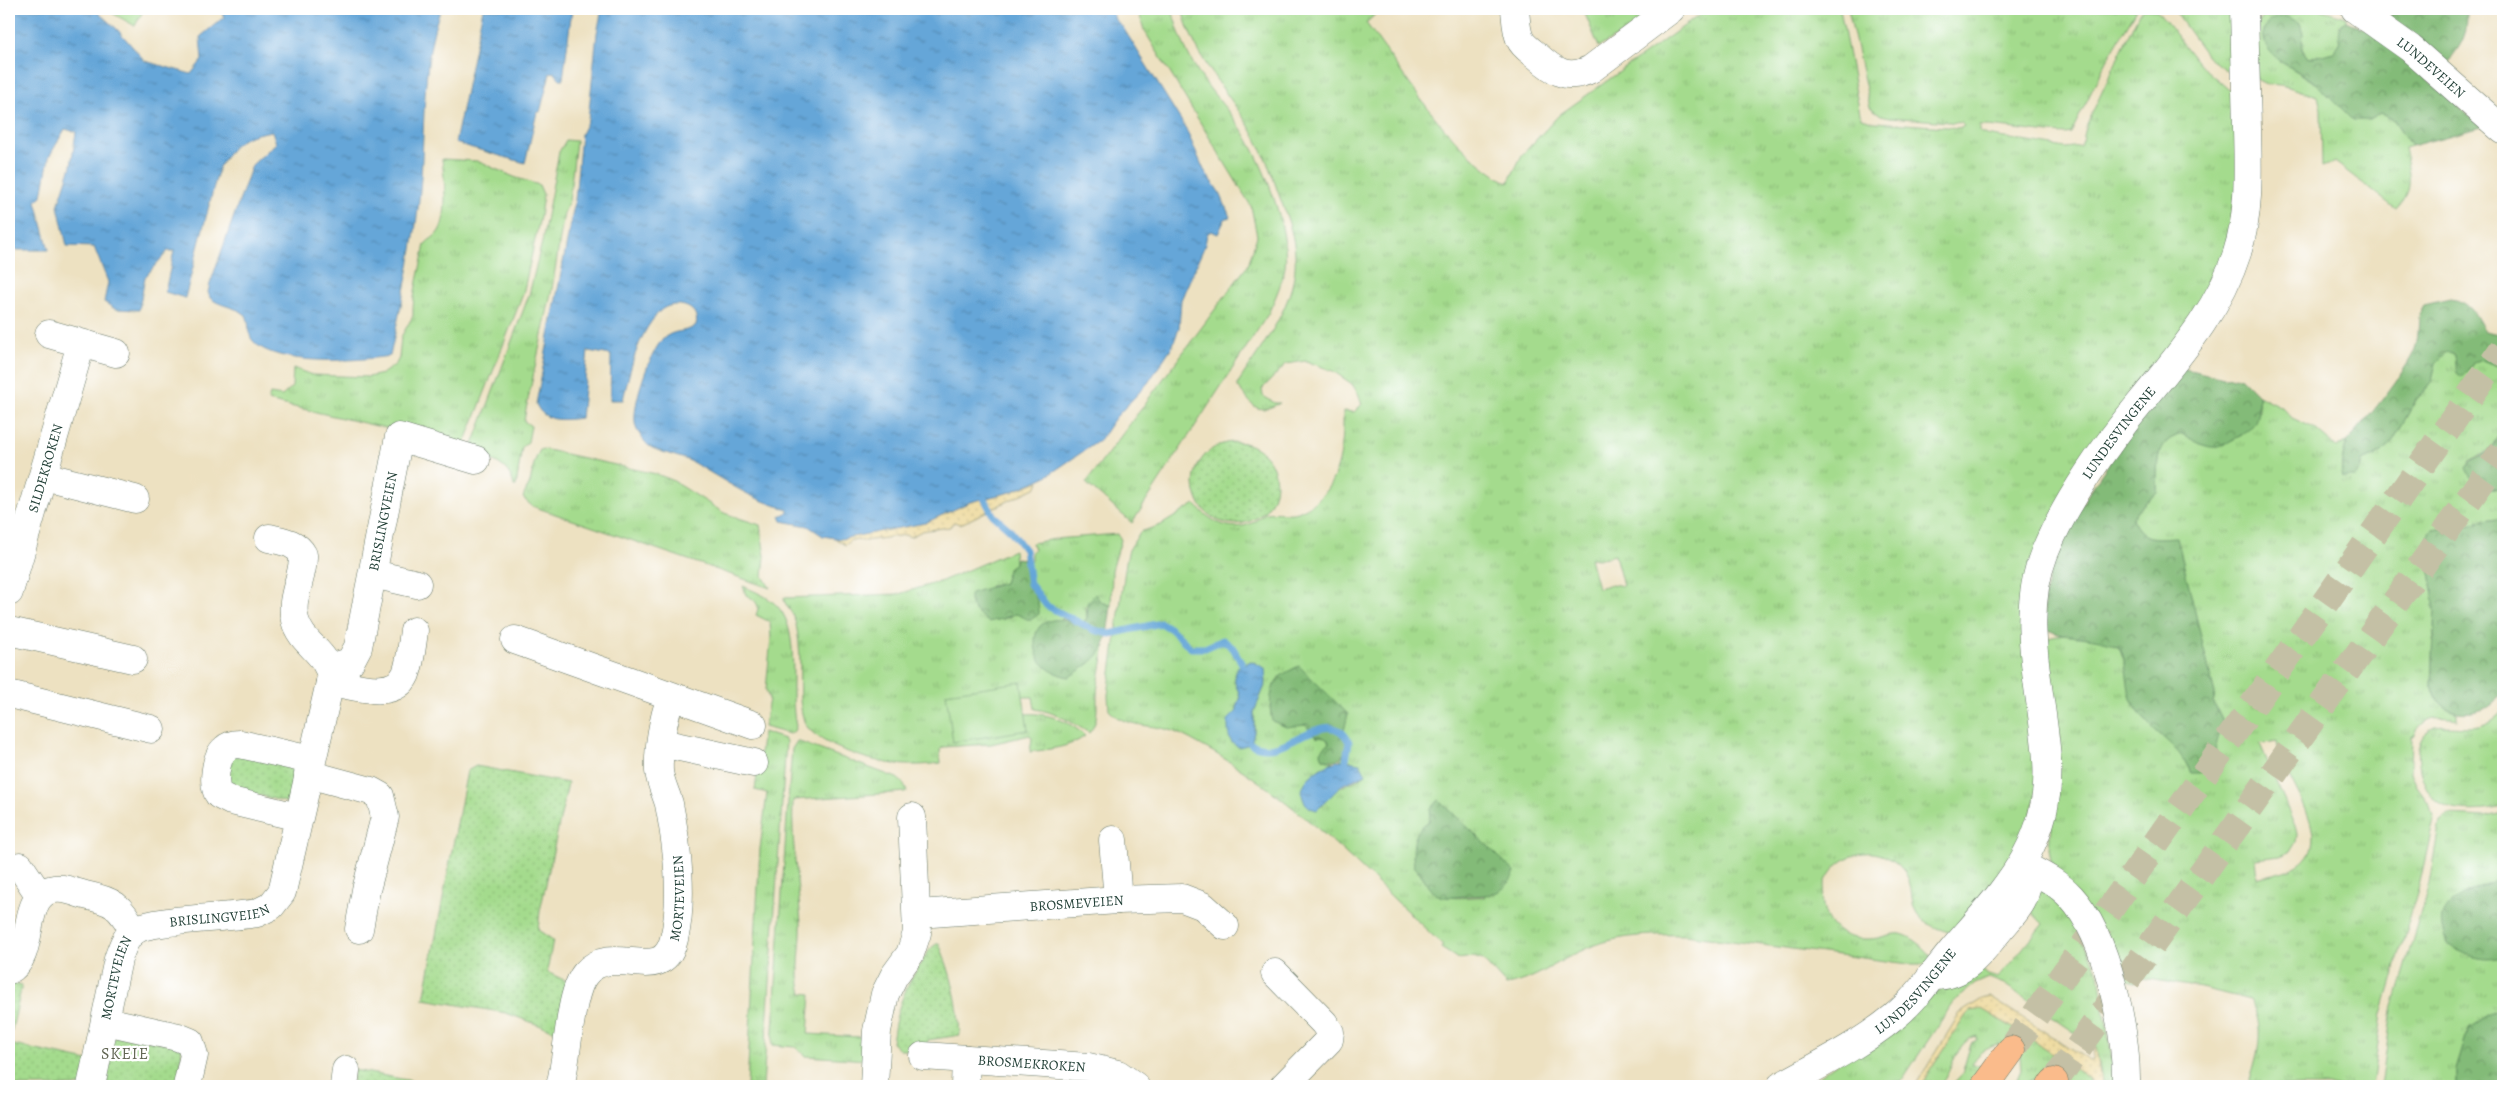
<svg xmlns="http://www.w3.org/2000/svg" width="2512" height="1095" font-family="Alegreya,serif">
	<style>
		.grass { fill: url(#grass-tufts); stroke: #628c60; fill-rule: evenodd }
		.forest { fill: url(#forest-crowns); stroke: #517c56 }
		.sand { fill: url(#sand-dots); stroke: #868c69 }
		.park { fill: url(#park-dots); stroke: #628c60 }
		.garden { fill: #a4db8d; stroke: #628c60 }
		.water { fill: url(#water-ripples); stroke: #427286 }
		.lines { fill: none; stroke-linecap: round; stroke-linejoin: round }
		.stream { stroke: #65a6d8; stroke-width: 7 }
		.highway-tunnel { stroke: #c4c0a5; stroke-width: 28; stroke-dasharray: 28 14; stroke-linecap: butt }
		.minor-casing { stroke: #677665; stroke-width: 29 }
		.highway-casing { stroke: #677665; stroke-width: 29 }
		.minor { stroke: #fff; stroke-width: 28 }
		.highway { stroke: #fabb8b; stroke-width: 28 }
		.labels { text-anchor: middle; stroke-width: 4.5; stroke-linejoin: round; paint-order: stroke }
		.street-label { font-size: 14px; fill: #1f3d34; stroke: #fff }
		.quarter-label { font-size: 16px; letter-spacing: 1px; fill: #626654; stroke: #fff }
	</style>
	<defs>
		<pattern id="grass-tufts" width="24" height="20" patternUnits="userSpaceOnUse" patternTransform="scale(1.25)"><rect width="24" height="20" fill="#a4db8d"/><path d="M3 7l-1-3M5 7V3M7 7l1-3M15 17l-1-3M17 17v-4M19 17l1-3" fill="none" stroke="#8dbd7a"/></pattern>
		<pattern id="forest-crowns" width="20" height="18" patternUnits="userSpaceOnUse" patternTransform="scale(1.25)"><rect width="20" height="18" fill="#83bb78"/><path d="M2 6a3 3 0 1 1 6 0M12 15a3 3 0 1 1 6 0" fill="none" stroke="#6b9963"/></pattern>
		<pattern id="sand-dots" width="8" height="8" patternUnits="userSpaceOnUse" patternTransform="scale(1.25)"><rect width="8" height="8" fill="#eeda9e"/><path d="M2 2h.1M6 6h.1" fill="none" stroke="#ccbc89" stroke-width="1.8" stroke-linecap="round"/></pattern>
		<pattern id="park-dots" width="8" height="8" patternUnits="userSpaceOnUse" patternTransform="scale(1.25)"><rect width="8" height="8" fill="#a4db8d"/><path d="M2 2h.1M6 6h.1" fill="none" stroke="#8dbd7a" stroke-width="1.8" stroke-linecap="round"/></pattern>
		<pattern id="water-ripples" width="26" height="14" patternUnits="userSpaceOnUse" patternTransform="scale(1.25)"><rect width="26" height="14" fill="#65a6d8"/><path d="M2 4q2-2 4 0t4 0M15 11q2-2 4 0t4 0" fill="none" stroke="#5388b0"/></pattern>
	</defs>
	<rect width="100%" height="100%" fill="#fff"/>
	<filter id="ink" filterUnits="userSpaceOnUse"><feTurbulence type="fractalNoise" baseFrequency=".02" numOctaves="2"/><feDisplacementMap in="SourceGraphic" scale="10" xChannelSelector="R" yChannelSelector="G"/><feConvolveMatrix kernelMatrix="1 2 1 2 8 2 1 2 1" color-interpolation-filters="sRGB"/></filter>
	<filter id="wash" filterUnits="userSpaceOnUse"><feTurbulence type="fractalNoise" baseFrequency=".0096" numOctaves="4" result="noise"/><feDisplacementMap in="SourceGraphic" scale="20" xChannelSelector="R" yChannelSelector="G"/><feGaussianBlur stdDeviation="1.12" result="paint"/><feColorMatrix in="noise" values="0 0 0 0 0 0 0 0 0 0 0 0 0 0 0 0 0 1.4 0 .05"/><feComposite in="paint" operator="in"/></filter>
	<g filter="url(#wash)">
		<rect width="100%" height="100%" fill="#ede1c1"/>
		<path class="grass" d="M105 9H144L135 26Z
			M1138 9H1172C1178 34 1188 57 1202 78 1215 97 1232 114 1244 133 1264 165 1290 230 1285 267 1282 283 1275 299 1268 314L1132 523 1086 483 1248 265 1257 236 1251 206 1144 30Z
			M1182 9H1381L1366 23C1407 78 1447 148 1508 183L1522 155 1559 115 1708 9H1840L1860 114 1862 118 1875 122 1961 128 1964 126 1961 123 1890 117 1881 115 1870 107 1848 9H2137L2107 60 2071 133C2064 137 1997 125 1980 126V132L1986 135 2066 148 2080 146 2083 141 2087 124 2138 15 2143 9 2157 10 2199 64 2234 94 2242 158 2221 276 2044 531 2040 781 2021 850 1956 934C1888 918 1929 888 1895 862 1854 832 1803 881 1830 923 1840 938 1862 941 1878 938 1886 936 1893 933 1901 934 1914 937 1926 949 1934 959L1925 964H1909L1685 935C1651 934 1614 935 1583 950 1557 961 1535 981 1506 985L1483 960 1473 957 1458 959 1441 948 1443 945C1365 873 1291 793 1197 743 1188 738 1179 733 1169 730 1149 724 1123 727 1109 710L1108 695 1126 562 1129 550 1140 532 1161 525 1195 504C1209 521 1230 533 1252 523 1257 521 1263 513 1267 513 1277 511 1288 515 1298 512 1340 495 1344 450 1343 411L1354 412 1362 404 1358 393 1352 384 1333 371 1306 361 1286 364 1262 389 1263 396 1275 403H1280C1255 416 1254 406 1238 387V383C1262 345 1299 302 1295 254 1294 233 1285 212 1278 192 1269 165 1259 140 1243 117 1218 81 1193 52 1182 9ZM1615 555 1623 586 1612 584 1598 588 1590 558 1598 559ZM1251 661 1256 663 1266 683 1254 712V732L1252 739 1232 743C1227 731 1228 720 1237 711V703L1240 700C1239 684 1231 688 1237 668ZM1280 676 1343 735 1347 741 1348 748 1340 760H1350L1366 774C1355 783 1341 784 1331 795L1308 779 1322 767 1333 762 1323 758 1320 751 1329 743 1326 738 1316 737 1306 725H1295L1271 702 1274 685ZM1430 815 1485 897C1468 896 1448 902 1434 891 1428 886 1421 873 1414 866 1414 847 1412 832 1429 821Z
			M1583 9H1664L1599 47Z
			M2173 9H2238L2237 79 2207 56Z
			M2270 9H2320L2346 17V21L2339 26 2340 44 2334 52 2308 58 2302 49 2303 42 2279 61C2310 78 2339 100 2369 120L2380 113 2394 120 2411 146 2404 148C2409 174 2416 189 2396 209L2335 162 2322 167 2321 109 2318 96 2281 85 2266 84 2256 79 2255 27Z
			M566 140 576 141 569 201 564 213 552 289 526 409 524 421 531 426 528 442 522 447 516 486H514C509 462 490 461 471 450L529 295 542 242 559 152Z
			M442 159 477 161 514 177 539 185 543 194 540 217 523 294 464 446 268 401 270 394 282 396 292 387 293 368 312 375 368 377 382 374 396 364 399 358 401 337 413 316C412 293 421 268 425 244 429 239 436 237 439 231 449 215 444 177 442 159Z
			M2447 351 2455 354 2457 373H2467L2473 363 2481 360 2503 367C2503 406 2512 444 2469 462L2475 486 2503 489V517L2498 519 2433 529 2429 533 2430 572 2435 602 2432 688C2435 703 2443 707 2457 713V719C2437 716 2423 716 2414 736H2412L2411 772 2417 787 2430 805 2434 819 2420 882 2382 1014 2372 1086H2248C2257 1056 2267 1029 2250 1000L2206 989 2137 977 2136 983 2124 980 2051 860 2049 848 2052 814 2040 641C2063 631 2099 633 2120 649L2144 719 2180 752 2191 773 2214 756 2217 737 2223 722 2213 702 2215 695 2177 538C2154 537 2145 543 2132 520 2137 508 2148 502 2157 492 2158 466 2152 442 2182 434L2203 445 2218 447 2242 435 2259 411 2258 395 2283 408 2292 418 2314 428 2337 448 2346 442C2345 455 2339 464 2343 477L2360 469 2362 461 2381 453 2391 444 2416 400 2431 383 2436 363ZM2277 741C2280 777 2340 837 2298 865 2287 872 2270 874 2257 878L2255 859 2280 856 2290 852 2296 842 2297 834 2295 826 2260 744Z
			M543 449 656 474 672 480 724 513 760 525 765 556 763 576 770 588 532 506 523 498C524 493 528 488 530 483 533 470 533 462 540 450Z
			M1118 534 1121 540 1112 570 1111 606 1100 601 1095 595 1086 607 1087 618 1083 623H1075L1062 618 1068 677 1090 663 1105 646C1103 659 1100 672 1098 685 1095 701 1101 720 1089 733 1072 722 1055 712 1035 709L1033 697H1023L1020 682 1027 730 1025 714C1046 712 1070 721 1085 736 1070 748 1048 749 1030 752L1032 738 1030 735 991 744 943 747 940 750 941 763C926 765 910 766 895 764 872 762 812 744 804 721 796 697 802 669 799 644 798 636 797 626 794 618 792 611 784 605 784 598L899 594 942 581 1014 550 1015 563 1009 567 1004 583 990 586 1002 620 1015 614H1019L1037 597C1027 586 1024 578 1027 563L1031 561V551L1034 550 1032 543 1055 539Z
			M743 586C756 592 770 597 779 608 801 634 788 693 796 726L794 731 790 734 764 727 769 699 766 690 771 638 770 622 756 615C761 604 755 600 746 595Z
			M2503 711V807C2486 811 2455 814 2439 803 2419 789 2407 737 2435 727 2465 723 2478 736 2503 711Z
			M763 732 784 739 786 742 763 1086H747L760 849 767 793 755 790Z
			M797 741 897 778 904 784 907 792 793 800C791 841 798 882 801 923 802 946 795 972 802 993L811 994 808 1034 860 1037 868 1045 867 1060 806 1056 795 1047 772 1045 789 787 792 749Z
			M2503 813V880H2500L2498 958 2503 956V1006L2469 1028 2456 1070V1086H2381L2392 1010 2429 884 2440 821 2449 815 2485 817Z
			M2038 890 2049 892 2065 905 2099 974 2116 1086H2103L2096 1047 2004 984 1989 978 1975 984 1954 1001 1898 1086H1806L1916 1005 1979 967 1988 975 1998 978 2043 924 2028 908Z
			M1982 1009 2028 1037 2090 1079 2088 1086H2063L2044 1075C2033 1077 2025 1086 2014 1086L2021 1070 2020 1056 2003 1044C1989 1046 1976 1052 1971 1065H1982L1967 1086H1951L1962 1074 1971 1043 1977 1040V1036C1954 1041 1953 1073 1939 1086H1920L1966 1015 1969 1011Z"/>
		<path class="forest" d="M2390 9H2467C2467 22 2467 33 2460 45 2455 54 2450 57 2448 66L2391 19Z
			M2285 16 2300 23 2303 33 2302 49 2308 58 2334 52 2340 44C2338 33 2336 28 2346 21L2373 33 2482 127 2411 146 2394 120 2380 113 2369 120H2353C2340 107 2328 94 2314 82 2297 68 2259 57 2264 30 2267 20 2276 17 2285 16Z
			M2450 299C2472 302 2474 314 2485 331L2503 335V367L2482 360 2473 363 2467 373 2462 377 2457 373 2455 355 2447 352 2436 363 2431 383 2416 400 2391 444 2381 453 2362 461 2360 469 2355 477H2343C2339 464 2345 455 2346 442 2362 427 2408 369 2415 349 2421 334 2415 317 2424 305Z
			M2181 368 2224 378 2240 377 2258 395C2259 421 2256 428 2232 440 2228 442 2222 447 2218 447 2205 449 2192 439 2182 434 2152 442 2158 466 2157 492 2148 501 2137 508 2132 519 2144 542 2154 538 2177 537L2215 695 2213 702 2223 722 2210 768 2200 773H2191C2179 743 2150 733 2134 705 2125 688 2129 666 2120 648 2099 633 2058 641 2045 627 2045 615 2043 601 2046 589 2065 508 2132 434 2181 368Z
			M2503 425V489L2475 486 2466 468C2470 461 2474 461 2481 457 2493 450 2499 437 2503 425Z
			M2503 517V694C2497 699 2489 708 2481 710 2460 717 2437 710 2432 688L2435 602 2430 572 2429 532 2433 529 2498 519Z
			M1016 558 1024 559 1027 563C1022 587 1040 592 1039 614 1026 625 1027 616 1015 614L1002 619 988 622C979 614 966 606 971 593L1004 583 1009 567 1015 563Z
			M1095 594 1100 601 1111 606C1105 649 1108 653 1069 677 1058 675 1049 671 1042 663 1033 652 1031 628 1046 622 1060 616 1069 623 1083 623L1087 618 1088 601Z
			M1299 666 1348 714 1343 735 1347 741 1348 748C1340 759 1337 763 1323 758L1320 751 1329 743 1328 740 1323 737H1316L1306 725 1286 727 1272 721C1269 708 1269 686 1281 676 1286 672 1293 669 1299 666Z
			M1439 800 1515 872C1504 896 1490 895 1467 896 1456 896 1445 900 1436 894 1427 887 1423 874 1414 866 1412 847 1412 832 1429 821L1431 809Z
			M2503 880V956C2484 964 2463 954 2447 944 2444 935 2440 926 2442 917 2447 897 2485 883 2503 880Z
			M2503 1006V1086H2456V1070L2469 1028Z"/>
		<path class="sand" d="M1039 481 1037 487 965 522 960 524 954 522 950 527 922 531 910 537 905 535 865 541 851 540 845 545 836 539 925 523 970 502 1011 492Z
			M1990 997 2090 1061 2093 1060 2094 1048 2096 1047 2101 1081 2098 1086H2093L2090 1079 2028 1037 1982 1009 1970 1011 1966 1015 1920 1086H1915L1960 1013 1982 999Z"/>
		<path class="park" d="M1194 483a41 41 0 1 1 82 0a41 41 0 1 1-82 0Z
			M232 753 296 763 293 804 224 786Z
			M476 766 568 783 540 911 538 930 553 940 547 972 568 982 558 1032 506 1013 424 999 467 771Z
			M939 943C952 976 958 1000 960 1035L928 1040 925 1050H900L892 1043C896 1010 903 991 921 963 926 956 930 946 939 943Z
			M9 982 22 985 9 1043Z
			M116 1035 182 1046 179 1086H110L104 1077 112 1040Z
			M9 1044 88 1061 82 1086H9Z
			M354 1070 412 1081 411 1086H353Z"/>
		<path class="garden" d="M1021 682 1028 730 953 742 946 693Z"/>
		<path class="water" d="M9 9H94L117 29 145 61 191 74 202 60 200 37 224 17 220 9H441C421 57 425 137 420 190 415 246 402 301 390 356 358 361 276 367 253 341 247 334 250 323 246 315 235 306 221 307 210 298L208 292 210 284 252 165 276 143 272 131C242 136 235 141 219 167L185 298 165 292 174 251H168L145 277 139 310 115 309 104 302 108 282 94 247 67 246 58 206 71 166 76 132 65 129 49 157 42 196 36 201 49 250H9Z
			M483 9H572L563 79H560L554 72 550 73 540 112H537L525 163 455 143Z
			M602 9H1112L1115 20 1122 26 1185 127 1204 170 1221 195 1230 217 1225 219 1218 234 1211 231 1207 234 1205 245 1181 300 1179 328 1173 345 1148 383 1115 418 1100 440 1047 476 1011 492 970 502 925 523 841 539 823 536 808 526 782 521 780 516 788 512V509C752 501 723 479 692 462 680 456 657 452 649 446 645 443 640 435 637 430 628 414 649 354 662 340 673 328 687 334 696 325 701 304 671 299 659 312 637 336 630 370 623 400H610L611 355 588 351 581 418C563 420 544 423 536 404L575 200 581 134 588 120 597 33Z
			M1251 661 1265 668 1266 683 1254 712V732L1251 744 1239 747C1227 743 1228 731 1228 720L1237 711V703L1240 700C1239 684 1231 688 1237 668Z
			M1340 760 1360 763 1366 774 1342 785 1317 810C1311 809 1307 806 1304 801 1294 780 1324 765 1340 760Z"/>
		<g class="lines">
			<path class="stream" d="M984 498 993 515 1010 530 1025 550 1030 584 1047 606 1094 630 1110 634 1161 623 1171 629 1191 648H1205L1223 640 1233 648 1242 664
				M1251 744C1259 748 1267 749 1275 747 1297 742 1333 709 1349 742L1346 760"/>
		</g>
	</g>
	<g filter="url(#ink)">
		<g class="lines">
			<path class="highway-tunnel" d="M2011 1050 2503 349
				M2054 1082 2503 451"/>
			<g class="minor-casing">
				<g id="minor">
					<path d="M1515 9C1516 19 1516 30 1520 39 1523 46 1531 51 1536 55 1554 71 1567 81 1591 69L1671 9"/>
					<path id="s1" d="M2355 9 2410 48 2503 130"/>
					<path d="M49 334 116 353"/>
					<path d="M44 476 135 499"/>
					<path d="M373 574 417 584"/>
					<path id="s2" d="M9 592 81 344"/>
					<path d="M9 631 133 659"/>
					<path d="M515 640 753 725"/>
					<path id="s3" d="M330 668 350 662 358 647 399 437 476 460"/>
					<path d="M330 682C353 685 394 701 406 674 411 661 412 644 414 631"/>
					<path d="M9 694 151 729"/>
					<path d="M661 743 754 763"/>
					<path d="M308 774 371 791 380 796 385 817 366 890 359 929"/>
					<path d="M298 817 231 801 219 795C212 786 215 757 225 749 229 745 234 744 240 744L311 760"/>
					<path d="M1113 840 1118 900"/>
					<path d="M2023 865C2040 874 2057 882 2071 897 2108 937 2127 1033 2126 1086"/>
					<path d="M20 866 40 896"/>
					<path id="s4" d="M918 914 1118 900 1182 898 1203 906 1225 926"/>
					<path d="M9 970C39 955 16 884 63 889 70 890 78 893 85 895 114 901 119 905 134 931"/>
					<path d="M1275 973 1324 1023 1330 1032 1329 1040 1284 1086"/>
					<path d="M1931 976C1965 978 1982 951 2001 928 2009 919 2018 910 2023 899 2027 890 2028 879 2029 869"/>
					<path d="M106 1021 178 1037 190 1042 194 1055 187 1086"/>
					<path id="s5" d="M923 1056 1089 1067 1118 1074 1135 1086"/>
					<path id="s6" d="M91 1086 118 959C122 948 125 937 135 930 152 919 231 918 257 913L271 906 282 892 331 678C328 652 301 644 295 620 289 598 304 577 303 555 296 542 282 541 269 538"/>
					<path d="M344 1086 346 1070"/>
					<path id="s7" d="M560 1086C568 1059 569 991 586 973 614 941 662 988 674 939 684 898 677 845 669 804 666 793 660 782 659 771 658 748 663 719 671 697"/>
					<path d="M874 1086 877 1031 885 994 894 976 910 954 917 933 912 817"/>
					<path d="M965 1086 966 1059"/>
					<path id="s8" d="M1781 1086C1819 1065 1860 1045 1894 1017 1916 999 1934 973 1952 951 2002 892 2053 844 2047 760 2043 693 2018 620 2044 554 2065 502 2106 444 2142 401 2179 355 2219 310 2237 253 2250 213 2248 170 2247 128 2246 89 2245 49 2244 9"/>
				</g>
			</g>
			<g class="highway-casing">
				<path id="highway" d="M1985 1086 2011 1050
					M2051 1086 2054 1082"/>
			</g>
			<use href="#minor" class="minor"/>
			<use href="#highway" class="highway"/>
		</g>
	</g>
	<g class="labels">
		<g class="street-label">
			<text dy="5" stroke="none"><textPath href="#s1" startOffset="96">LUNDEVEIEN</textPath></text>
			<text dy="5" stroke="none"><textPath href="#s8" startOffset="792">LUNDESVINGENE</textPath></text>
			<text dy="5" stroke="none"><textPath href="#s2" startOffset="129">SILDEKROKEN</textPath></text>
			<text dy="5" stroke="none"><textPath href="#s3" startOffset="166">BRISLINGVEIEN</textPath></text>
			<text dy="5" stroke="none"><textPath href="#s7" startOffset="262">MORTEVEIEN</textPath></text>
			<text dy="5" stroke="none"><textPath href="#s4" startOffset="159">BROSMEVEIEN</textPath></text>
			<text dy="5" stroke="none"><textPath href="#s6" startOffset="250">BRISLINGVEIEN</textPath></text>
			<text dy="5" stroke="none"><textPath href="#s6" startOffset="111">MORTEVEIEN</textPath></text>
			<text dy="5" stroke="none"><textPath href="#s8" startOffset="166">LUNDESVINGENE</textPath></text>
			<text dy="5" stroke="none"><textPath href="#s5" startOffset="109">BROSMEKROKEN</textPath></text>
		</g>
		<g class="quarter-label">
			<text x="125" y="1059">SKEIE</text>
		</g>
	</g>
	<rect width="2512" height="1095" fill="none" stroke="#fff" stroke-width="30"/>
</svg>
